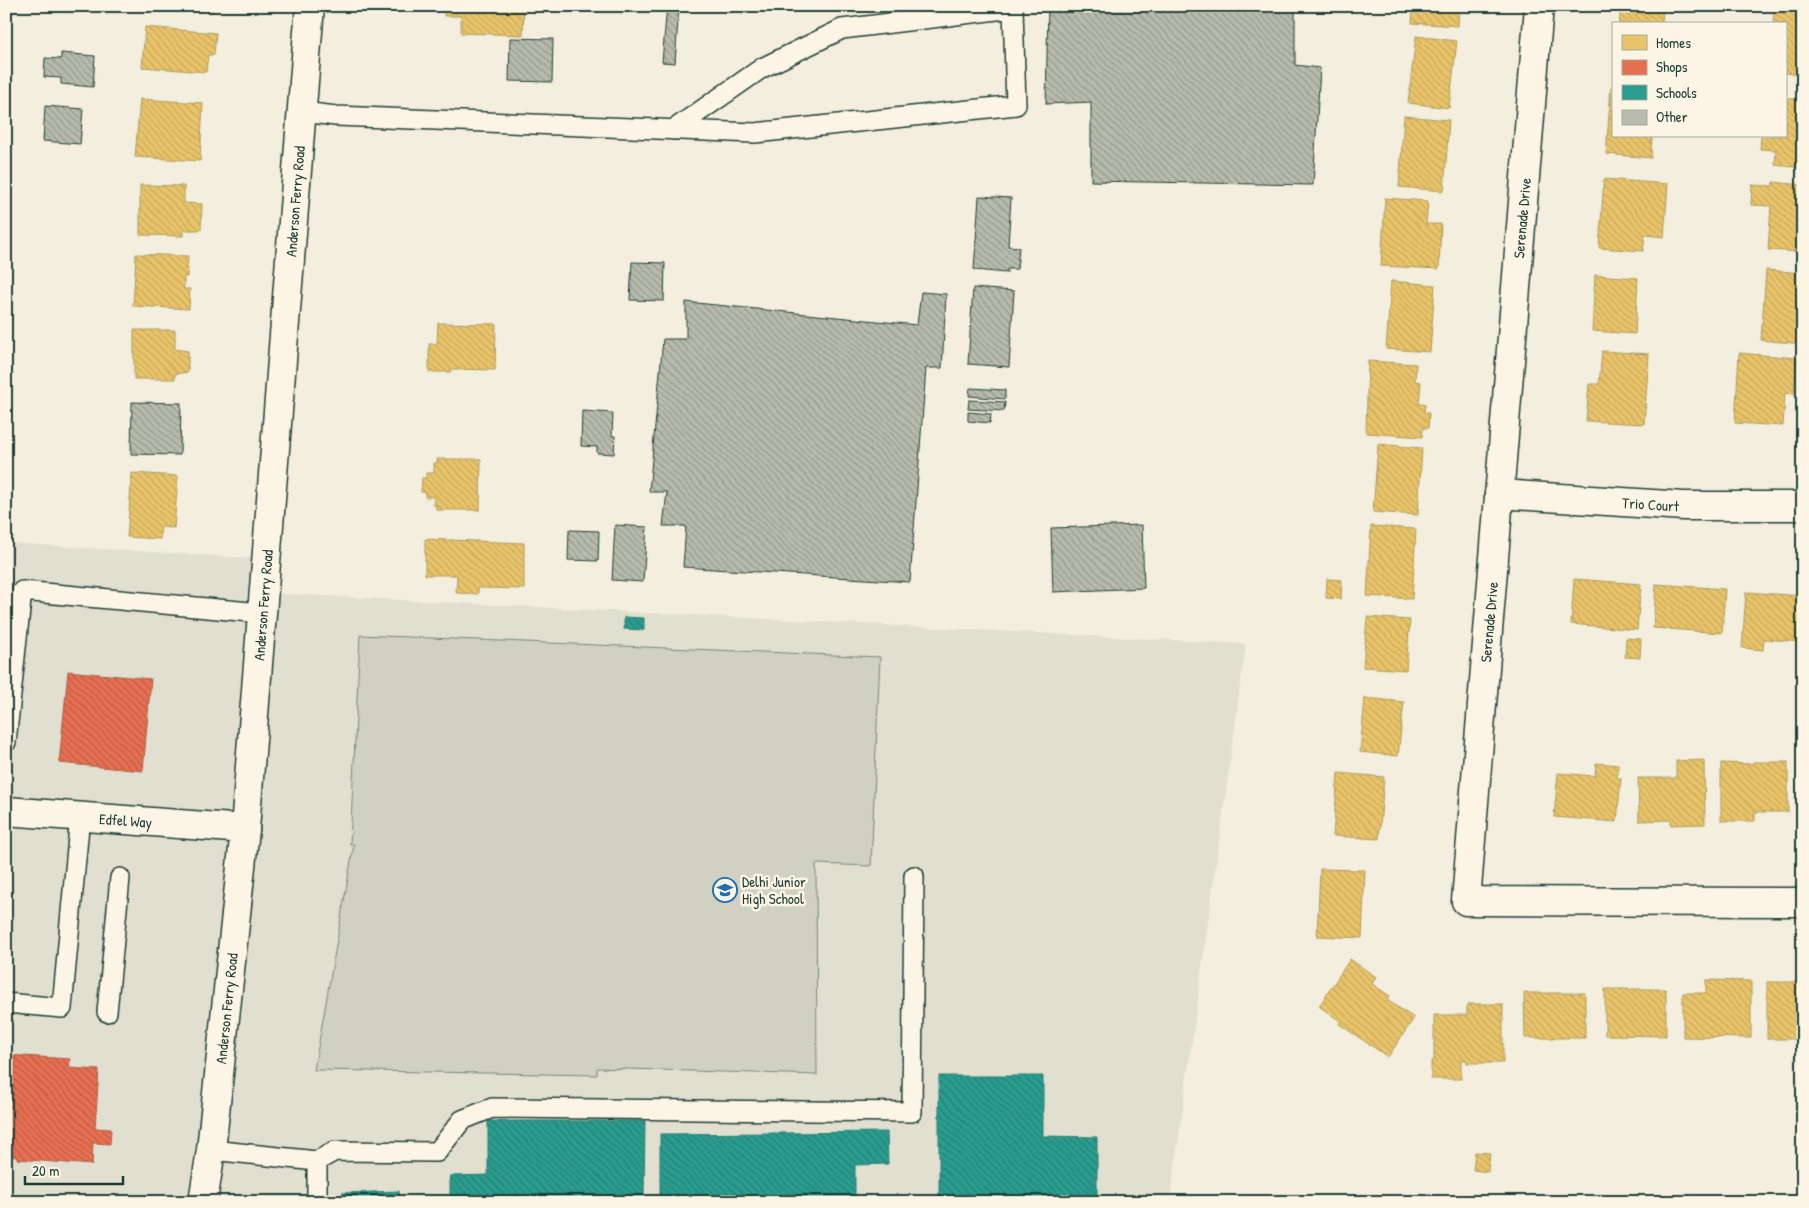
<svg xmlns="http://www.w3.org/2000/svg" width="1809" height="1208" viewBox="0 0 1809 1208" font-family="'Patrick Hand',sans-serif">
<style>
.built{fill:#e1dfd0}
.pitch{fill:#d0d1c2;stroke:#78877b}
.homes{fill:url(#homes-back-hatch);stroke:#ac9c5a}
.shops{fill:url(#shops-back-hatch);stroke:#ab6048}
.schools{fill:url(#schools-back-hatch);stroke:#278074}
.building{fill:url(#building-back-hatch);stroke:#1f3d34}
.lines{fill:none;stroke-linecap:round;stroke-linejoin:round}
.service-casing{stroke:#1f3d34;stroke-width:22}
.minor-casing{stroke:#1f3d34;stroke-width:31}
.tertiary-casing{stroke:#1f3d34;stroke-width:31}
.service{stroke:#fcf5e5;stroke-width:19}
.minor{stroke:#fcf5e5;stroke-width:28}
.tertiary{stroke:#fcf5e5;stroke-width:28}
.labels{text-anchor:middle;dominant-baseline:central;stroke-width:5;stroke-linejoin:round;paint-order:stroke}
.street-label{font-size:15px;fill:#1f3d34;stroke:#fcf5e5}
.poi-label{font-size:15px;fill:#1f3d34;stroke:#fcf5e5;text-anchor:start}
</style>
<defs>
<pattern id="homes-back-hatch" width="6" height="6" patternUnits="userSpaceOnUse" patternTransform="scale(1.25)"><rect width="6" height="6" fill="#e9c46a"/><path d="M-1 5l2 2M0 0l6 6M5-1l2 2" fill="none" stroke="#c7a95c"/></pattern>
<pattern id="shops-back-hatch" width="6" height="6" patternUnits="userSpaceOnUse" patternTransform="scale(1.25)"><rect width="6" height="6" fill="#e76f51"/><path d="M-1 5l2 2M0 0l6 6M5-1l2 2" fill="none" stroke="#bb5c44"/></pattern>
<pattern id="schools-back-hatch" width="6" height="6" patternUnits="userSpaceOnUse" patternTransform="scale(1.25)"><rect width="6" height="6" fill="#2a9d8f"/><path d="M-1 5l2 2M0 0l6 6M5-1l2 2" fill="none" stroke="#238176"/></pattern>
<pattern id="building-back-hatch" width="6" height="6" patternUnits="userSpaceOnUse" patternTransform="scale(1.25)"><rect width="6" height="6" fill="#b8bcae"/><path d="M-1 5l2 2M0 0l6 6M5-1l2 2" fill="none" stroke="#959a8e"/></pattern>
</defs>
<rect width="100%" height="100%" fill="#f3eede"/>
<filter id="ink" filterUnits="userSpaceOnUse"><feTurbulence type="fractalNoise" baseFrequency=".02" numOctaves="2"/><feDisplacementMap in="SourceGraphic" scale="10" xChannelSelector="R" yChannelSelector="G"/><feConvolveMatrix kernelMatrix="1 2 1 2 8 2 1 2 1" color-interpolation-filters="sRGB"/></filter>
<g filter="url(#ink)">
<path class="built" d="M6,543L266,559L264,593L1246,644L1170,1202H6Z"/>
<path class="pitch" d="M360,635L880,657L871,866L816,864L817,1075L597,1068V1075L314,1070L354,844H350Z"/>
<path class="homes" d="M170,6H213V12L170,9Z
M445,6H524L523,35L461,33V16H444Z
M1413,6H1459L1458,26L1412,23Z
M1621,6H1663L1662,24H1619Z
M1774,6L1803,8V75L1785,73V24H1773Z
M145,27L216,33L214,55H208L206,72L142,67Z
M1416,36L1457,41L1449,108L1408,103Z
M1611,87L1613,136H1652L1651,158L1606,154Z
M1785,98L1803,100V168L1775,165L1776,150L1760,149L1761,136H1785Z
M140,99L203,103L200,161L135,157Z
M1404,116L1449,120L1444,191L1399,187Z
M1604,179L1668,184L1664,237L1645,235L1643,251L1599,248Z
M1773,182L1803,185V252L1768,250L1771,206L1751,205L1752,185L1773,186Z
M140,185L184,186V203L202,204L201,230H183V236L140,235Z
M1385,198L1428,201L1426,224H1441L1439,269L1381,266Z
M136,254L188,256L187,277L184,276V289H190L189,309L133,306Z
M1766,270L1803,273V344L1761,340Z
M1595,275L1638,278L1635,334L1592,331Z
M1391,281L1435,285L1430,352L1386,349Z
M438,323L496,324L495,370L451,369V372H429V344H437Z
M134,330H175V349L188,351V372L175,374V379H134Z
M1602,351L1649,354L1644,424L1586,421L1589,384H1599Z
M1739,353L1797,358L1794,394L1785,393L1783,426L1735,423Z
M1368,361L1416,364L1415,381L1421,382L1419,404H1425L1424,413H1429L1428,428H1423L1422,437L1366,433Z
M1378,444L1422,448L1418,515L1373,512Z
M437,459H481L480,510H436V505H433L434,497H425V492H421L422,478H426V473H434V463H437Z
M132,473L178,476L174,528L161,527L160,539L127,537Z
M1371,526L1416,529L1412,599L1367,596Z
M425,539L524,543V589L478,588V594L456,593L457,575H425Z
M1327,579L1342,580L1341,599L1326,598Z
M1574,579L1641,584L1637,630L1571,624Z
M1656,584L1725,589L1722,633L1653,628Z
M1746,592L1803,596V642L1764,639L1763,650L1742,648Z
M1367,617L1410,620L1406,670L1363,667Z
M1626,638L1641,639L1640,658L1625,657Z
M1365,698L1404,702L1398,756L1360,752Z
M1704,760L1705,824L1671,825V820L1639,821L1638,778H1676V761Z
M1753,762H1788V812H1755V821H1721V763L1753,764Z
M1596,763L1618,765L1617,778H1621L1617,822L1554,817L1558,773L1595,776Z
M1338,773L1384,777L1379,839L1333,836Z
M1320,869L1365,870L1362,938L1317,936Z
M1350,959L1376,977L1372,984L1390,996L1387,1000L1414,1018L1388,1057L1339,1024L1340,1021L1319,1006Z
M1706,980L1751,981V1038L1683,1037V993H1706Z
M1767,982H1799V996H1803V1041H1797V1039H1767Z
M1605,989H1666V1036L1605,1035Z
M1524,993H1585V1038H1525Z
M1467,1004H1503V1063H1467V1060H1461V1079H1431V1061H1434V1015H1467Z
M1475,1152L1490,1153L1488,1172L1473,1170Z"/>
<path class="shops" d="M68,671L151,679L143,771L59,763Z
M8,1055L70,1059L69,1068L99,1070L95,1128L111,1129L110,1144L93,1143L92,1165L17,1159V1157L6,1156Z"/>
<path class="schools" d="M624,617L644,618V630L624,629Z
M939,1076H1043V1136L1097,1137V1202H939Z
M488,1121H645L644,1202H450V1176L488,1175Z
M887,1132L888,1164L855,1165V1202H660V1134Z
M399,1191L400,1202H341L342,1193Z"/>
<path class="building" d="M667,6H679L675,63L662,62Z
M1048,6H1295V65L1320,68L1313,185L1091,181V102L1046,104Z
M510,38L553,39L552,82L509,81Z
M61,53L95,56L93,87L61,84V78L44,77L45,58L61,59Z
M45,106L83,109L80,144L43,141Z
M979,196L1011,198L1008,246L1019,247L1017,269H1007V273L974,270Z
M632,262L665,263L664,301L630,300Z
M973,288L1014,291L1009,367L968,364Z
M921,292L946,294L942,368H926L910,582L683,567L686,526H663L667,492H649L663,339H686V302L917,325Z
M970,388L1005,390V399L969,396Z
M969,400L1005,402L1004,411L968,409Z
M132,402L181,403L180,455L131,454Z
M582,411L613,413L612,436H615L614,454L597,453V447L581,446Z
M968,412L991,414L990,423L968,421Z
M615,525L647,527L643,582L612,580Z
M1142,525L1144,588L1053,592L1051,528Z
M569,530L599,531L598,561L568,560Z"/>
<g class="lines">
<defs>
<path id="service" d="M302,112L336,116L755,133L1016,105L1013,8L842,29L762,68L673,130
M6,742L22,591L262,613
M6,1003L62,1008L80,816
M107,1012L120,878
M211,1150L317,1161L335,1151L437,1152L462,1120L492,1108L912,1112L914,876
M317,1202V1161"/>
<g id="minor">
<path d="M1539,6L1466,901L1803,902"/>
<path id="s1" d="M1499,494L1684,506H1803"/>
<path id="s2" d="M6,811L245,829"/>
</g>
<g id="tertiary">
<path id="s3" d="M203,1202L211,1150L245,829L310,6"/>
</g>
</defs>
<use href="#service" class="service-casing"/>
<use href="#minor" class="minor-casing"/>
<use href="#tertiary" class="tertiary-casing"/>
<use href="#service" class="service"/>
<use href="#minor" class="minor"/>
<use href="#tertiary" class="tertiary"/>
</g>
</g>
<defs>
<symbol id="school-ring" viewBox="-11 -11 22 22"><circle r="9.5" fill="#fcf5e5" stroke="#1f6fb2" stroke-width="1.5"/><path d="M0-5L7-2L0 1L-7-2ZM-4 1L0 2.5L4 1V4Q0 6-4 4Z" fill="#1f6fb2"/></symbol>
</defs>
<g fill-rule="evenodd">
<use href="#school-ring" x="711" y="876" width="28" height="28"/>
</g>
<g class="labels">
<g class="street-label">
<text stroke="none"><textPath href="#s3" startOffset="1005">Anderson Ferry Road</textPath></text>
<text transform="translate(1522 218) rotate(-85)">Serenade Drive</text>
<text stroke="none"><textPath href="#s1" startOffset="152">Trio Court</textPath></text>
<text stroke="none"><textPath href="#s3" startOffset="600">Anderson Ferry Road</textPath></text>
<text transform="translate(1489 622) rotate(-85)">Serenade Drive</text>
<text stroke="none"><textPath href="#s2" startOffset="120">Edfel Way</textPath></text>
<text stroke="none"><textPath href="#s3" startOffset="195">Anderson Ferry Road</textPath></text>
</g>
<g class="poi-label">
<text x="742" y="881">Delhi Junior<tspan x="742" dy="17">High School</tspan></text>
</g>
</g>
<rect width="1809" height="1208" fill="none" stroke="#fcf5e5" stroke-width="25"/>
<rect x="12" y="12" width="1784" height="1183" fill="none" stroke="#1f3d34" stroke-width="2" filter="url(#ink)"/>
<rect x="1612" y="22" width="175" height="115" fill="#fcf5e5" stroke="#a4ab9e"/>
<rect x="1622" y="35" width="25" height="15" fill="#e9c46a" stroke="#a4ab9e"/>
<text x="1656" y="48" font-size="15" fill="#1f3d34">Homes</text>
<rect x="1622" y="60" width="25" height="15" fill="#e76f51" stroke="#a4ab9e"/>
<text x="1656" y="72" font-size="15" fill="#1f3d34">Shops</text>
<rect x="1622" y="85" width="25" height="15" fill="#2a9d8f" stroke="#a4ab9e"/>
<text x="1656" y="98" font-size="15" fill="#1f3d34">Schools</text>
<rect x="1622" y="110" width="25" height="15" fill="#b8bcae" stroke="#a4ab9e"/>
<text x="1656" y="122" font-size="15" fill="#1f3d34">Other</text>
<path d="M25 1176v8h98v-8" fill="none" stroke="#1f3d34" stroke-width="2.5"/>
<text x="32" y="1176" font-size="15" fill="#1f3d34" stroke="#fcf5e5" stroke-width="4" paint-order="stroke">20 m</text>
</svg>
